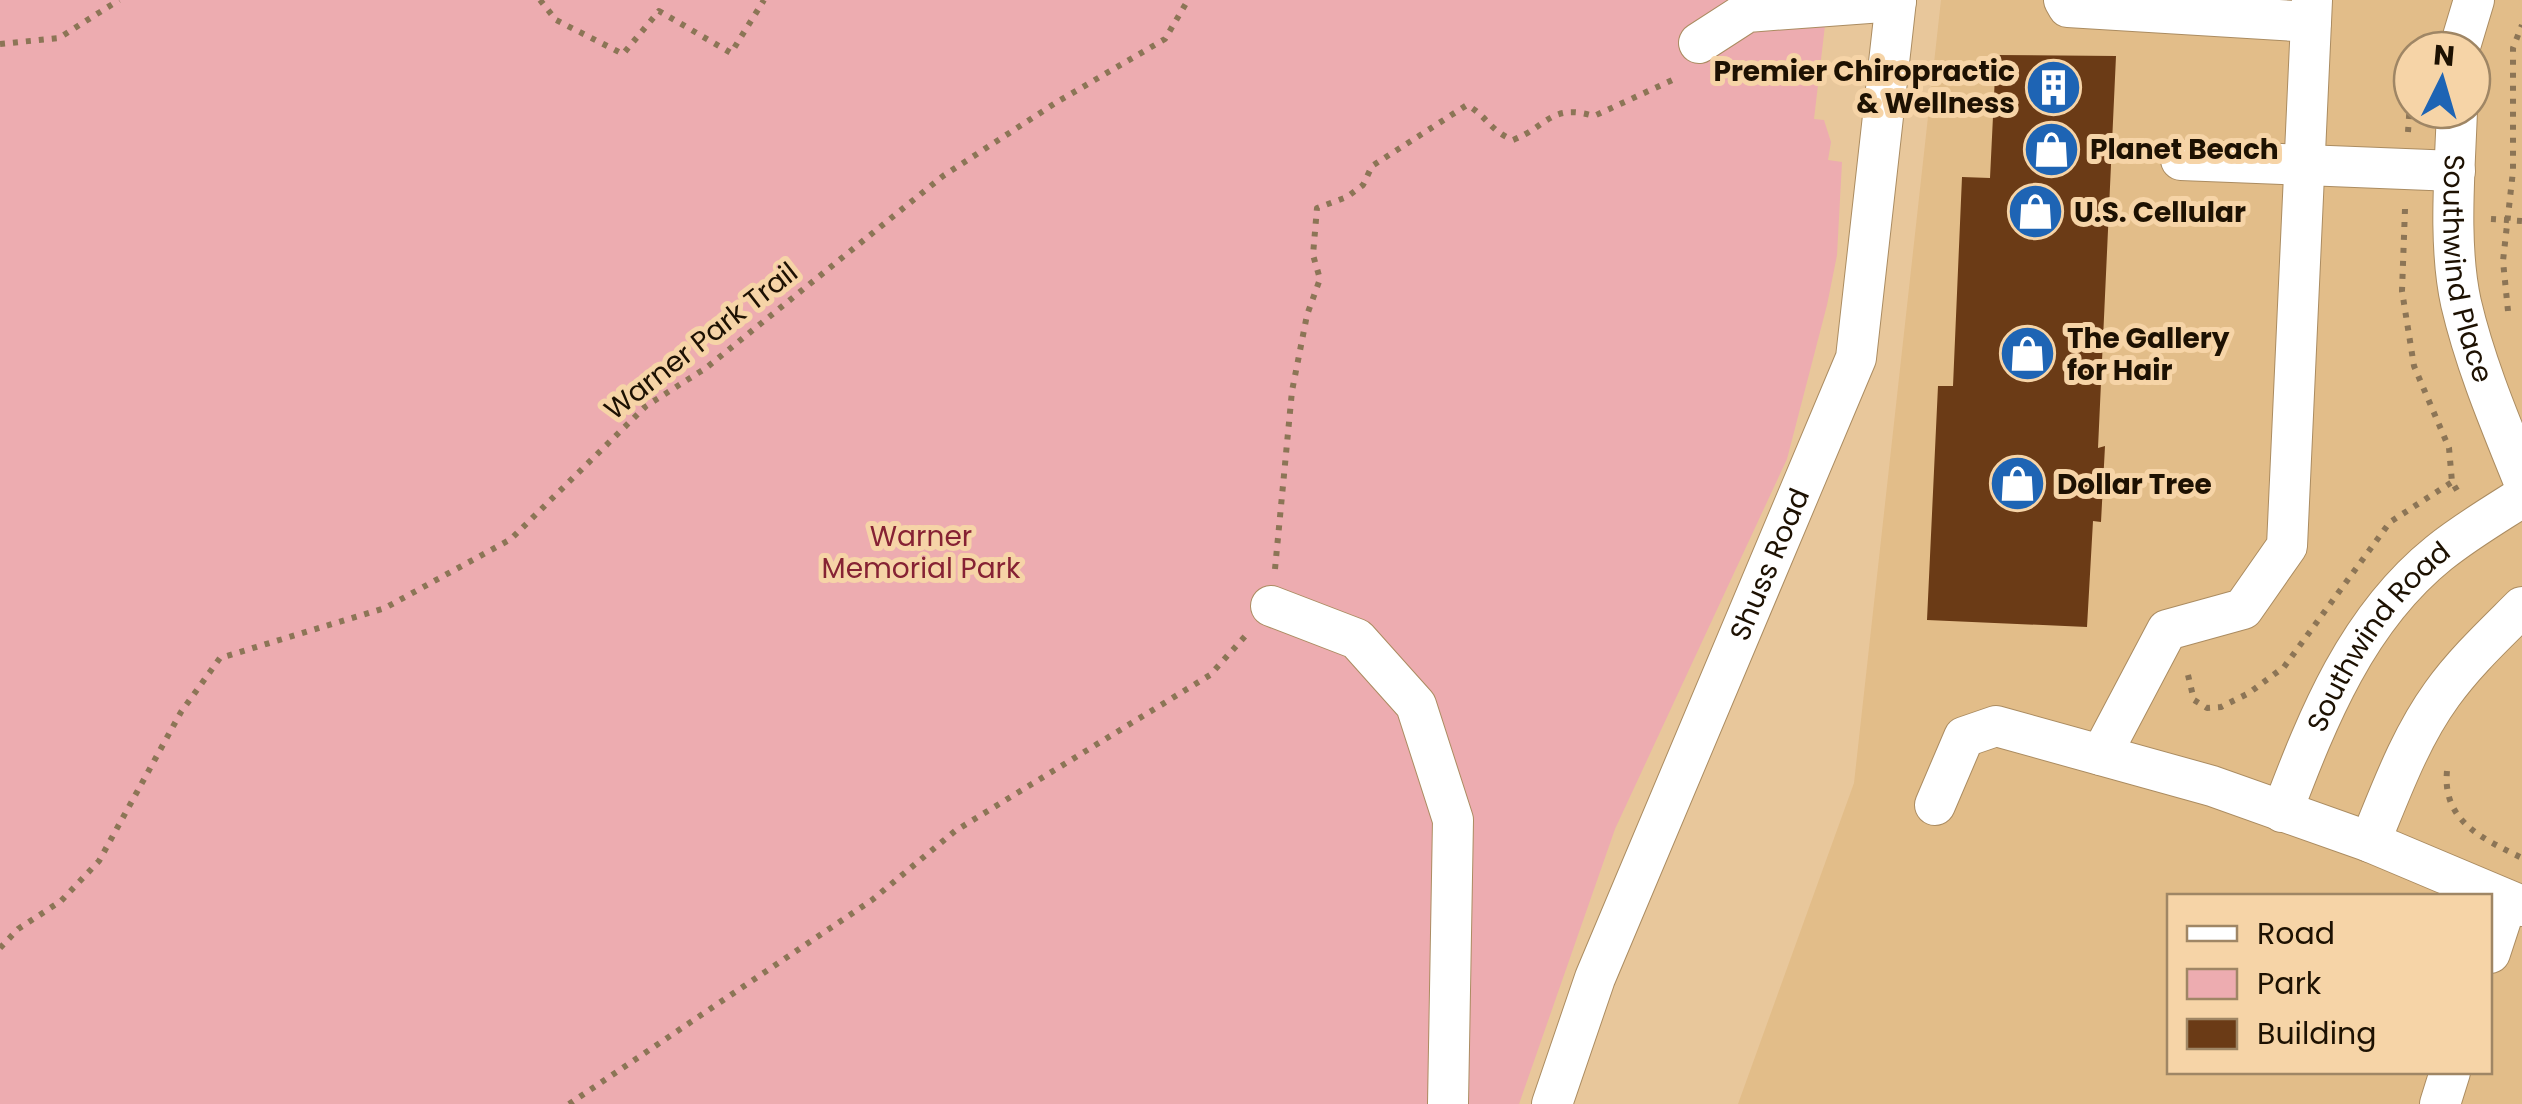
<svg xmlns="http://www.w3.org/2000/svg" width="2522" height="1104" viewBox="0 0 2522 1104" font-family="Poppins,sans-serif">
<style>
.built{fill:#e2bd89;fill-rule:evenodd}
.green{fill:#edacb0}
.building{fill:#6b3b16}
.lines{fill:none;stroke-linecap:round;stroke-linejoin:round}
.minor-casing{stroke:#ab8c61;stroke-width:42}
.path{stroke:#8c7556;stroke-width:6;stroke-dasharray:5 8;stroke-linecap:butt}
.minor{stroke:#fff;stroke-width:40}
.labels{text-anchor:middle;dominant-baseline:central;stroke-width:10;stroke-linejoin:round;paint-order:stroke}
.poi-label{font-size:28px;font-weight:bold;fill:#1d1102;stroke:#f6d4a7;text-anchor:start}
.street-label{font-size:28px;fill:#1d1102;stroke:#f6d4a7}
.park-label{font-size:28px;fill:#862234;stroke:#f6d4a7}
</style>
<rect width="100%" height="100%" fill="#e8c79b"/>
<path class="built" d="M1941,0H2522V1104H1738L1854,783ZM2412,50H2472V110H2412ZM2170,896H2490V1072H2170Z"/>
<path class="green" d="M0,0H1828L1814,119L1824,120L1831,142L1828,160L1842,162L1837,255L1827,305L1787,459L1615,829L1519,1104H0Z"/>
<path class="building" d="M1996,55L2116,56L2098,448L2105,446L2101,522L2093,521L2087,627L1927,620L1938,386H1953L1962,177L1990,178Z"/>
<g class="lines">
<defs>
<g id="minor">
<path d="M2064,0L2068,7L2311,22"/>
<path d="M1699,43L1747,12L1896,1"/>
<path d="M2459,50L2474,0"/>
<path id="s1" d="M2457,110C2455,170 2448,244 2461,303C2475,363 2499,420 2522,477"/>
<path d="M2181,160L2455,171"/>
<path d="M1271,606L1357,639L1416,705L1453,820L1448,1104"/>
<path d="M2101,755L2167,630L2243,609L2287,546L2312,0"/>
<path d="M1935,805L1964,737L1996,726L2212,786L2370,842L2522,906"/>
<path id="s2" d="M2282,812C2318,717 2357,619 2439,553C2465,532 2494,515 2522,497"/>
<path d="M2370,842C2391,791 2410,738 2442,694C2465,662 2494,635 2522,607"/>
<path d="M2490,953L2507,901"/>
<path id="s3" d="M1552,1104L1595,978L1856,358L1896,0"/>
<path d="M2440,1104L2450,1072"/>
</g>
</defs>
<use href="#minor" class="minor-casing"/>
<path class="path" d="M540,0L556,20L623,54L659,11L731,53L764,0
M0,44L59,38L119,0
M2408,132L2412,73
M2405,209L2402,291L2414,366L2449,448L2452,482L2458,492
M2491,219L2522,221
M2508,311L2503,261L2513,171V48L2522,25
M1275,569L1292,391L1307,315L1320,279L1313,255L1317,208L1347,197L1363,185L1372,166L1467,105C1487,116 1490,131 1513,140C1548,126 1551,103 1594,116L1679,77
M2188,675L2194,700L2207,708L2221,707L2249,693L2284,667L2390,522L2452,482
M2447,771C2442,822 2484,839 2522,858
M0,948L18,929L61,901L99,861L181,712L220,658L385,608L511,539L646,406L706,368L943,176L1057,102L1165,39L1188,0
M569,1104L872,900L955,831L1210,675L1248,633"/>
<use href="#minor" class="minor"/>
</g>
<defs>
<symbol id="building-disc" viewBox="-11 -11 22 22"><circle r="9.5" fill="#1e64b4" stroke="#f6d4a7"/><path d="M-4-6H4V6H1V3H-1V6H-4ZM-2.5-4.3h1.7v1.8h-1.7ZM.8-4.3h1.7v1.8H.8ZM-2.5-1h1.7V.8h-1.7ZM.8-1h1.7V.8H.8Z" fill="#fff"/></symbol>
<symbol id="shop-disc" viewBox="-11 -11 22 22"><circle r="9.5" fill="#1e64b4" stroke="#f6d4a7"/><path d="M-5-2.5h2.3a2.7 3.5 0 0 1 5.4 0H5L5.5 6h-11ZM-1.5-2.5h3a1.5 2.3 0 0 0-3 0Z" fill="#fff"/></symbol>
</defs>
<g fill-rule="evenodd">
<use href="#building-disc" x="2022" y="56" width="63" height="63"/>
<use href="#shop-disc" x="2020" y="118" width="63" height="63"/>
<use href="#shop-disc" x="2004" y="180" width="63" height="63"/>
<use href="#shop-disc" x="1996" y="322" width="63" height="63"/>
<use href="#shop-disc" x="1986" y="452" width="63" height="63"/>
</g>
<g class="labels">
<g class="poi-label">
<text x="2015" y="71" text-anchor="end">Premier Chiropractic<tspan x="2015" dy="32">&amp; Wellness</tspan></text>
<text x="2090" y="149">Planet Beach</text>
<text x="2074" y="212">U.S. Cellular</text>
<text x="2067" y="338">The Gallery<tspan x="2067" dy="32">for Hair</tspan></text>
<text x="2057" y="484">Dollar Tree</text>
</g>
<g class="street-label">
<text stroke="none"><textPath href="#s1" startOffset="160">Southwind Place</textPath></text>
<text transform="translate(701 341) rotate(-38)">Warner Park Trail</text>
<text stroke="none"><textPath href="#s3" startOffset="582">Shuss Road</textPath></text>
<text stroke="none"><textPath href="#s2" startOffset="202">Southwind Road</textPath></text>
</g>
<g class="park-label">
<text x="921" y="536">Warner<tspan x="921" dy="32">Memorial Park</tspan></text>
</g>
</g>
<rect x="2167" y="894" width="325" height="180" fill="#f6d4a7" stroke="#9f8665" stroke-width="2.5"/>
<rect x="2187" y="926" width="50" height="15" fill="#ffffff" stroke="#9f8665" stroke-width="2.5"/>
<text x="2257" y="944" font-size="30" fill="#1d1102">Road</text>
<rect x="2187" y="969" width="50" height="30" fill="#edacb0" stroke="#9f8665" stroke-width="2.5"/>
<text x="2257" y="994" font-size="30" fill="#1d1102">Park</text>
<rect x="2187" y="1019" width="50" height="30" fill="#6b3b16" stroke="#9f8665" stroke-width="2.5"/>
<text x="2257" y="1044" font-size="30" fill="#1d1102">Building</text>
<g transform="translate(2442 80) rotate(5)"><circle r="48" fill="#f6d4a7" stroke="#9f8665" stroke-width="2.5"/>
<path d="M0-8L18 38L0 25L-18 38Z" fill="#1e64b4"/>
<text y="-15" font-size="28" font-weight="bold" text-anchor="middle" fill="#1d1102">N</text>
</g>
</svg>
